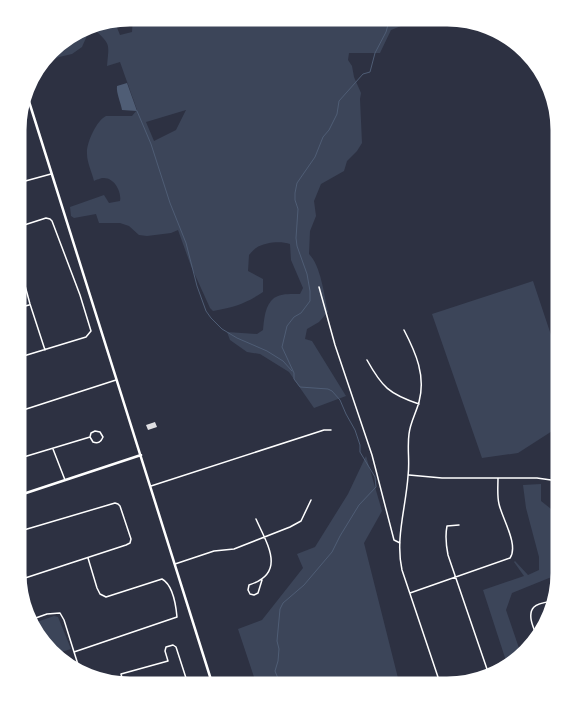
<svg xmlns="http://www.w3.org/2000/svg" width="577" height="703" viewBox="0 0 577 703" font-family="'IBM Plex Serif',serif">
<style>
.green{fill:#3c4559;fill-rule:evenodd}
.water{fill:#4f5d75}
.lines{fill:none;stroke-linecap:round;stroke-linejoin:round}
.stream{stroke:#4f5d75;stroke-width:1}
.building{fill:#e0e0e3}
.minor{stroke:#fff;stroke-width:1.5}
.secondary{stroke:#fff;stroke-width:2.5}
.rim{fill:none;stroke:#fff;stroke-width:5}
</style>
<rect width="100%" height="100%" fill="#2d3142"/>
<path class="green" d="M133,17L404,18L401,26L391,30L380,53H349L348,60L352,66L354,77L361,93L360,99L362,143L357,151L347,161L344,171L321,184L314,201L316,216L310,231L309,254C321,266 324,295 328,312L319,322L307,329L305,339L312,341L346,396L314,408L289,372L260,354L247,352L230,340L227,332L257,334L263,330C264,319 265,305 274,298C281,293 292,294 300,294L303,288L291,260L290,244C281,241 265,242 256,248C253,250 251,253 249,255L248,271L263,279V292C245,304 234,307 213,311L210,308L191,266L178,230L171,233L147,236L139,235L129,226L120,223H99L96,214L74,218L71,216L70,207L104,195L109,203L120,201C122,192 114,177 103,178C101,178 96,180 94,181C92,173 87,162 87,154C86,143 97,120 106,116H132L137,110L120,62L107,66C109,43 111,45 94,29L89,31L82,47L72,54L59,57L37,67L56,45L93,23L114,20L120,35L132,32ZM186,110L176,130L154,141L146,122Z
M533,281L560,362V426L518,453L482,458L432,314Z
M366,456L382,511L364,543L400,686H257L238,629L262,620L303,568L297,554L315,547L348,494Z
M541,484V501L560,516V575L549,578L512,593L506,610L521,654L508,667L483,590L524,576L514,562L515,561L528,575L539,570V557L526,508L523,485Z
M54,616L58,617L71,649L55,654L32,629L31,624Z"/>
<path class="water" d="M127,83L137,111L122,110C121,103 116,93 117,86Z"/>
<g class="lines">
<path class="stream" d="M137,111L151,144L170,203L186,243L197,286L206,311L211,318L222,329L237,338L267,351L283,361L292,371
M281,686L275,671L278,661L279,649L277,641L280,609L283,603L304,585L332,552L340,536L359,505L376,487L375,477L360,452V445L355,430L346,414L340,400L332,391L328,389L300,387L294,379V373L282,347L287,326L294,317L301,313L310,301V291L307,274L297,246L296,238L298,209L295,200V193L297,183L315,157L323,137L329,130L337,114L339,101L363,74L370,72L375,53L386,32L390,18"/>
</g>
<path class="building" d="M155,422L157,427L148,430L146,425Z"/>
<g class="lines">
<path class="minor" d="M18,135L21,134L24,130L20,110
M18,183L51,174
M18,260L30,304L45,350
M319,287L335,345L372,455L394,540L400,543
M18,308L29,305
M404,330C416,353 426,376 419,402C416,413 410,423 409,434C407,448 410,462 408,476C406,507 395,539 402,570L441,686
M17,358L86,337L91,331L80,295L52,221L50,219L46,218L18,227
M367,360C382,387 389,394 419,404
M17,412L116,380
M53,449L65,480
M17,459L90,437L91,433L95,431L100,432L103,437C101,442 98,444 93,442L90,437
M409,475L442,478H537L551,480L560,484
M556,482L560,472
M151,486L324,430H331
M256,519C267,544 287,573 249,585L248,590L250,594L254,595L258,593L262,580
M459,525L447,526C445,536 446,545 448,555L489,675
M17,532L115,503L118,504L120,506L131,539L130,543L126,545L19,580
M175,564L214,551L234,549L290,527L301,521L311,500
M410,593L510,558C519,545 502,518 499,504C497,496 498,487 498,478
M30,620L47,614L60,613L64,620L80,671
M538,639C535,631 526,615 534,607C538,603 548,602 553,601
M74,652L177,617C176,606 173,585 162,579L106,597L100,594L97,588L88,558
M124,686L121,674L168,661L165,651L166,647L173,645L176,647L186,678L161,686"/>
<path class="secondary" d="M26,92L213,686
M17,496L141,455"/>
</g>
<path d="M0 0H577V703H0ZM130 24H447A106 106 0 0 1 553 130V573A106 106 0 0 1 447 679H130A106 106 0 0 1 24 573V130A106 106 0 0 1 130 24Z" fill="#fff" fill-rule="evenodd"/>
<path class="rim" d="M130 24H447A106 106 0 0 1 553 130V573A106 106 0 0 1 447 679H130A106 106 0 0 1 24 573V130A106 106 0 0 1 130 24Z"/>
</svg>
